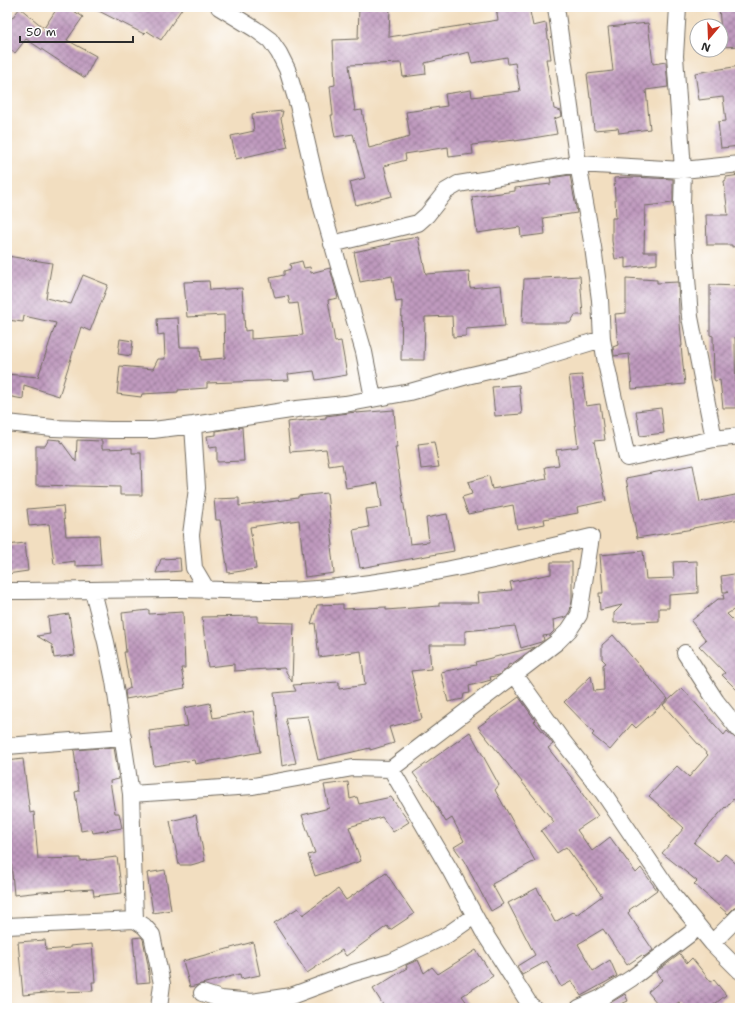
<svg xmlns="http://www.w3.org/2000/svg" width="747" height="1015" viewBox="0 0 747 1015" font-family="'Shantell Sans',sans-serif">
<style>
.building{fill:url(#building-cross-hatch);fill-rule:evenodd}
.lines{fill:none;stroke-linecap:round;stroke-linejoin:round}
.minor-casing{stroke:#716a5f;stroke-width:18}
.minor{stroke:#fff;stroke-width:16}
</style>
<defs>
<pattern id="building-cross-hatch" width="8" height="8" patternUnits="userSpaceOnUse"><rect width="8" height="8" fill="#bf9abe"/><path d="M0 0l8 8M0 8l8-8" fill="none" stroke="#9b7e9b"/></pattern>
</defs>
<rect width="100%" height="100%" fill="#fff"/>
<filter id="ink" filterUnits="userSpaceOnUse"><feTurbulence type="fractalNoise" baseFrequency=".025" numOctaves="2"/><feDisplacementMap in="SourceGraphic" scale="8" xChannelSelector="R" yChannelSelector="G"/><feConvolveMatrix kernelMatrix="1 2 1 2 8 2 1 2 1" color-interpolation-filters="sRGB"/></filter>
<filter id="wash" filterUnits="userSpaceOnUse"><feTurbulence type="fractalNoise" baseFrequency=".012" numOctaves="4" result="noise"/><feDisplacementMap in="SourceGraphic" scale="16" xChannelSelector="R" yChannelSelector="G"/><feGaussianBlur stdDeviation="0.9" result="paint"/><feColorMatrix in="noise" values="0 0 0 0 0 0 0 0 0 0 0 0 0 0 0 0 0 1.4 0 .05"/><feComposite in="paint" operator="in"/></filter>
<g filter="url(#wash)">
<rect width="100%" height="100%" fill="#f2dec0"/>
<g id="blocks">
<path class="building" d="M58,7H68L83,17L67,40L96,56L85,78L26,39L15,53L7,47V24L20,8L44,28Z
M91,7H183L161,40L147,31L144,34Z
M359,7H390L389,37L498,20L496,7H529L533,26L546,23L551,59H546L554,109L561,111L562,116L554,119L557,134L515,141V140L472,145L473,154L449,157L448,147L405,154L406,160L384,166L392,196L356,205L350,182L365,178L353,134L335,137L331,115H333L330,86L335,85L333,40L358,39ZM469,52L472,63L507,57L508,64L515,63L520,91L472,97L471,90L445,94L447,106L406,112L410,137L369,148L362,110L355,111L349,65L401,63L403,77L426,74L425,63Z
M719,7H740V46L722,47Z
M648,23L653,64L666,62L668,87L646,90L650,129L619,133L618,128L594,130L591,98H590L587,74L613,71L608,27Z
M740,66V146L721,148L718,122L726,121L723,97L699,100L695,73Z
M283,111L281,119L288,147L236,159L231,136L254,131L252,114Z
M570,175L577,213L543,218L545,234L521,237L520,227L477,233L472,197L515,191V188L551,184L550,178Z
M740,175V246L732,247V245H707L706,215H728L724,181L726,180V177Z
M632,177L673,179V203L645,206L644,252H657V264L625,268V258L615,259L612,241V218H616L614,178Z
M418,237L426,274L469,271L470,288L501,285L505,326L466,329V336L453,337L452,316L425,317L424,360H401L402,301L396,302L392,276L360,282L354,252L391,244L390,242Z
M7,256L52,263L46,298L71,304L83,275L108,285L90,331L81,327L59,396L24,385L23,399L7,396V374L38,377L56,323L24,316L23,322L7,320Z
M302,261L304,268L310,267L311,273L330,268L338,298L328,300L335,342L341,341L347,375L316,380L314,371L288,374L289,380L207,383V388L178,390V392L142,394L141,397L117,394L120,366L153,369L158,359H165L164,334L158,335L157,319L178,318L180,347H200L201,360L225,358L224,315L187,317L184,282L209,281L210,290L242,288L245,331L251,330V339L303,335L298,303L290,304L288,296L275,298L270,278L284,275V271L291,269L290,264Z
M580,276L583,315H575L570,323H522L524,279Z
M626,278L657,280V283L678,282L679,312L682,346H681L685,384L632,389L629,354L614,356L613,347L618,345L615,314L626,313Z
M710,285L740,286V338L735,337L736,408H723L720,380L715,381L714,379L713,336L710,335Z
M120,339L133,341L131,356L118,354Z
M582,375L586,406L600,404L605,440L594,441L606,501L577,507L578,513L544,519L545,524L517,529L513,505L468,514L462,497L472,494L468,482L489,476L492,489L547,479L545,467L559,465L556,450L578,447L569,376Z
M519,385L522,414L495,416L492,387Z
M661,408L664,433L640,436L636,411Z
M394,410L397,447H395L410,544L429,542L426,518L447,514L454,551L360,568L353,530L369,527L366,509L382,507L378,483L346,488L342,464L329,466L326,449L290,452L287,422L326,418V416L356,412V413Z
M242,427L244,461L217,462V447L209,448L207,436L216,435V431Z
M49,439L60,440L76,462L77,440L102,441V449L132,448V453H141L142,495H120V487L36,485V446H45Z
M434,442L439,467L421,469L418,444Z
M693,465L700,502L740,494V519L693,528V529L637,538L626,478Z
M327,493L333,546H331L334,573L305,577L299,520L250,527L256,569L228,573L220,520H216L214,499L239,498V506L298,498V496Z
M63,506L66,536L99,535L101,565L75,566V561L54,564L49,524L29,526L27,509Z
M25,543L28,571L7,574V545Z
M643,551L646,579L674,578L673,562L697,561L698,593L669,595V608H659V621L614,623V613L622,605L600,610L599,593H603L600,555Z
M180,558L181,571L156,573L161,559Z
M551,562H572V601L570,611L566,617L553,620L554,631L550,635L543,636L544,640L541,642L521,648L515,626L465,631V645H429L431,669L411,671L422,719L389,727L394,743L370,750V748L318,760L308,716L285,718L296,763L282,766L274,693L296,691L293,685L339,682V689L365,685L361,651L319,657L315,623L311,624L317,605L343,604V609L386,607V610L439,606V603H479L478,593L512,590L510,582L551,574Z
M734,574L737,597L740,596V606L727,614L740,627V693L722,675L725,673L699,646L706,640L691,621L718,599H724L723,595L728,592H723L721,576Z
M149,610V614L183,612L185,668H181L185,688L126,699L125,691L130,688L124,652H126L122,613Z
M69,614L75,655L54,658L52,645L37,636L50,634L48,617Z
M258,616V622L294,623L292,682L284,668L234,671V664L208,667L202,617Z
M613,635L668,699L636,728L632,724L610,750L592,735L594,733L564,702L591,676L594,691L604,690L603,665L606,663L602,659V645Z
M535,647L512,664L508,665V667L499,675L490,677L491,680L469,686L470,693L464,694L463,699L448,702L441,672L476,665L475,662Z
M682,688L724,735L727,731L740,742V804L733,799L726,808L725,807L694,843L718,862L725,854L740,867V906L734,908L728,914L694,884L697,881L662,853L684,828L649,796L677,766L689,777L708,755L663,705Z
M519,697L535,720L534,721L553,744L548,748L582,791L581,792L598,816L577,830L592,851L610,837L636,873L641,868L657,890L629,910L630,911L628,913L653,950L644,957L642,955L627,965L603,929L578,944L593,971L610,960L617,976L581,996L572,981L561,987L547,961L522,975L517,966L535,955L508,903L537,888L555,922L574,911L576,915L602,896L566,847L557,853L541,831L554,822L478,727Z
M210,703L213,718L253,711L260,752L195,764L194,760L154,766L149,731L188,726L184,708Z
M470,732L499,785L495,790L535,861L492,884L503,904L491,911L464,861L454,847L464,841L452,818L446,822L430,796L413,773Z
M114,747L119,779L110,781L115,813H119L122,828L93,833L92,829L81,831L75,792L79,791L74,750Z
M23,759L30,813L34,812L38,859L80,858V861L117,857L122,893L94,896L93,889L41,892L14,895L10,849H7V761Z
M348,782L350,799L357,797L359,804L391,797L409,822L393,832L382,817L349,827L361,861L315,876L308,855L315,853L302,815L329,808L324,785Z
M196,815L205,861L191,865H179L170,821Z
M165,870L171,910L153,913L147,873Z
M386,873L414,914L390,930L387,926L346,956L342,950L307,973L274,923L298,908L303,915L338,889L346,900Z
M141,937L143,939L148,965L150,982L137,983L133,938Z
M45,940L46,950L70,948V946L92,944L95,982H92L93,991L55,992L23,995L18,942Z
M253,942L260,975L241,979L240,974L190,987L183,961Z
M476,950L493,976L462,996L471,1008H385L373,989L407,968L406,965L418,960L424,973L432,967L438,974Z
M680,954L687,963L692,958L711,982L714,980L726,995L710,1008H685L679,1002L671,1008H661L648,992L662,980L656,972Z
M625,994L628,1001L612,1008L610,1003Z"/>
</g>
</g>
<g filter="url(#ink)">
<use href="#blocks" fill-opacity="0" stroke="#716a5f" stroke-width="1"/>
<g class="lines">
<defs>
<path id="minor" d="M219,7L255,29L270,40L279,53L287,69L298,105L322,208L364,352L373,398
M556,7L578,164L593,247L600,300L602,339L606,363L627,458L714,439L740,436
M678,7L675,56L683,170L682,204L685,252L690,317L714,439
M332,244L418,223L427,215L446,191L458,184L578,164L683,170L740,164
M7,423L53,428L110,430H153L193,425L297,409L345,404L410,392L467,376L523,363L602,339
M193,425L197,488L191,535L194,568L207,590
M7,591C63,591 120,589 176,589C218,589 261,593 303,590C401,583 496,560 591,537L579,615L569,630L557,642L391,769L353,768L253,786L131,794
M93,591L106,642L114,681L131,794L135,920
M685,653L716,701L740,731
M515,675L561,739L602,791L672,894L712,943L740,971
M7,746L123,737
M391,769L450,870L483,931L530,1005L534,1008
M7,926L135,920L144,926L152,935L162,984L159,1008
M712,943L740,915
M202,993L221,999L252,1002L291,996L353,973L391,962L447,935L474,916
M579,1008L601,998L632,978L699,927"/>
</defs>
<use href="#minor" class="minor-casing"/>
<use href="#minor" class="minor"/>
</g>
</g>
<rect width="747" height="1015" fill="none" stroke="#fff" stroke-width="24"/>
<g transform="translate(709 38) rotate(199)"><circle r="19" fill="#ffffff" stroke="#aaaaaa"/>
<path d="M0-3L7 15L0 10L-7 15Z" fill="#c8321e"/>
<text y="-6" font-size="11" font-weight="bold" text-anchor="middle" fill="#2b2b2b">N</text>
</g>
<path d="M20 36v6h113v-6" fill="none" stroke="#2b2b2b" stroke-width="2"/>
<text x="26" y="36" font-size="12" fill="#2b2b2b" stroke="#ffffff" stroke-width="3" paint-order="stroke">50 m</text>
</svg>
